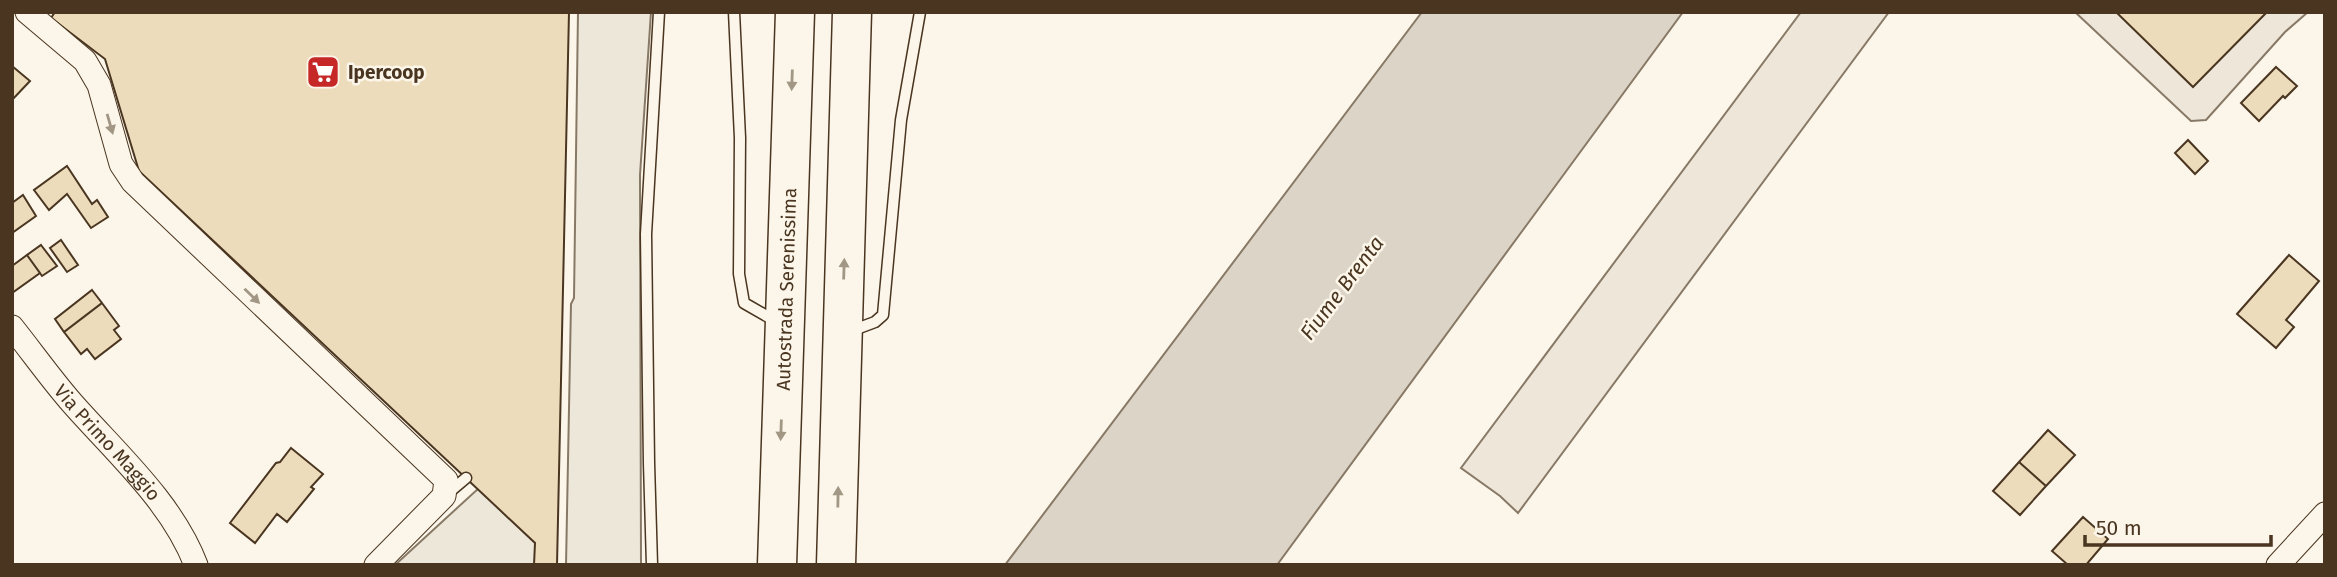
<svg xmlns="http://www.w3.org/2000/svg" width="2337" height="577" viewBox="0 0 2337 577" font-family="'Fira Sans',sans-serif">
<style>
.green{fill:#ede6d9;stroke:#887966;stroke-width:2}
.parking{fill:#ede7d9;stroke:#887966;stroke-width:2}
.water{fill:#dcd4c6;stroke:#887966;stroke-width:2}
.building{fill:#ecdcbc;stroke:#4a3520;stroke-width:2}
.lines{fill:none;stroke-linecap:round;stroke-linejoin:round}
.service-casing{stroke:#4a3520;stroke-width:13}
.minor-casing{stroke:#4a3520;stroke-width:25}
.motorway-casing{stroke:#4a3520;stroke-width:41}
.service{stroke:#fbf6e9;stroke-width:10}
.minor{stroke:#fbf6e9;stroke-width:23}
.motorway{stroke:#fbf6e9;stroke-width:38}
.oneway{fill:#a29684}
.labels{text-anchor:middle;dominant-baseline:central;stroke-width:5;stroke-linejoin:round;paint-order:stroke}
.poi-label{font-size:19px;font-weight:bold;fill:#4a3520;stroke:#fbf6e9;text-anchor:start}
.street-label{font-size:19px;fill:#4a3520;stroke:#fbf6e9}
.water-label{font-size:21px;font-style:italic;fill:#4a3520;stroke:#fbf6e9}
</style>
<rect width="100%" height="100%" fill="#fbf6e9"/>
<path class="green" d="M1801,12H1889L1518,513L1500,496L1461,468Z
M2075,12H2308L2285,32L2206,120L2191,121Z"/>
<path class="parking" d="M578,12H651L640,175L641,565H566L571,304L574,298Z
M480,487L540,544V565H395Z"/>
<path class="water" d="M1422,12H1683L1277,565H1005Z"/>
<path class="building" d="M55,12H569L557,565H534L535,543L139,171L105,59L51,18Z
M2116,12H2266V13L2193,87Z
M12,66L30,81L12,100Z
M2276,67L2297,86L2285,98L2283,96L2259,121L2241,103Z
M2188,140L2208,161L2195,174L2175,153Z
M67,166L92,204L97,200L108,217L91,228L67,194L49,210L34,190Z
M23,195L36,216L12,233V203Z
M61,240L78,265L67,272L50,248Z
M41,245L57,266L42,276L27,255Z
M27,255L40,273L12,293V266Z
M2289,255L2319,281L2286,320L2294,327L2276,348L2237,314Z
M92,290L102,303L64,332L55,319Z
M102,303L119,326L114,330L121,339L95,359L87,349L81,354L64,332Z
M2048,430L2075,455L2046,486L2019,462Z
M291,448L323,474L311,487L314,489L287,522L277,514L255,543L230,523L276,463L280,462Z
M2019,462L2046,486L2020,515L1993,491Z
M2083,517L2108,539L2086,565H2068L2052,551Z"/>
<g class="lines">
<defs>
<path id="service" d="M734,12L740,138L739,274L744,303L777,322
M851,331L875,322L883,315L901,120L920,12
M447,494L466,478
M652,565L649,463L646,234L659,12"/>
<g id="minor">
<path d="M27,12L85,61L99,85L121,164L133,182L446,480L444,496L376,565"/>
<path id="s1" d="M12,327C32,352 51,379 72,403C116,453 172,502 196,565"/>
<path d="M2278,565L2325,514"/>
</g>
<g id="motorway">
<path id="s2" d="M777,565L795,12"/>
<path d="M836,565L852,12"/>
</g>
</defs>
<use href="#service" class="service-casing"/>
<use href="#minor" class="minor-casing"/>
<use href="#motorway" class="motorway-casing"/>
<use href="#service" class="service"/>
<use href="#minor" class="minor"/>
<use href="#motorway" class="motorway"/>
</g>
<defs><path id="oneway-solid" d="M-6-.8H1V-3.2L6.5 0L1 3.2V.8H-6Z" transform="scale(1.75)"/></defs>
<g class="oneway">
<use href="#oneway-solid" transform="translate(792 80) rotate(92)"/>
<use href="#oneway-solid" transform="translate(110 124) rotate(74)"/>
<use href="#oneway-solid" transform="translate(844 269) rotate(-88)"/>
<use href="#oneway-solid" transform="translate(252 296) rotate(44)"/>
<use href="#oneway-solid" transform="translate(781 430) rotate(92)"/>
<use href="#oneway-solid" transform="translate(838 497) rotate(-89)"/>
</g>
<defs>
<symbol id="supermarket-square" viewBox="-11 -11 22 22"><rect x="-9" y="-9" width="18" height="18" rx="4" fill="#c62828" stroke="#fbf6e9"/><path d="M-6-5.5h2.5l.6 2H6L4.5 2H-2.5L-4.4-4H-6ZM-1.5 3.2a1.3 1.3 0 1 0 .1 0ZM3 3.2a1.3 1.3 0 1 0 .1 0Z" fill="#fff"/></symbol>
</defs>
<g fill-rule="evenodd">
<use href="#supermarket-square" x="304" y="53" width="38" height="38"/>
</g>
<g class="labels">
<g class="poi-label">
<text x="348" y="72">Ipercoop</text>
</g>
<g class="street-label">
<text stroke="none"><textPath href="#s2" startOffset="276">Autostrada Serenissima</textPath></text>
<text stroke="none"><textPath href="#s1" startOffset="150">Via Primo Maggio</textPath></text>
</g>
<g class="water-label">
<text transform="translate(1342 288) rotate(-53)">Fiume Brenta</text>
</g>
</g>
<rect width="2337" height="577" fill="none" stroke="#4a3520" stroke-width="28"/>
<path d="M2085 535v10h186v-10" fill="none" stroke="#4a3520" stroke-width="3.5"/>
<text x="2096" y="535" font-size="21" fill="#4a3520" stroke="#fbf6e9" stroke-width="5" paint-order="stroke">50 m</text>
</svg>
